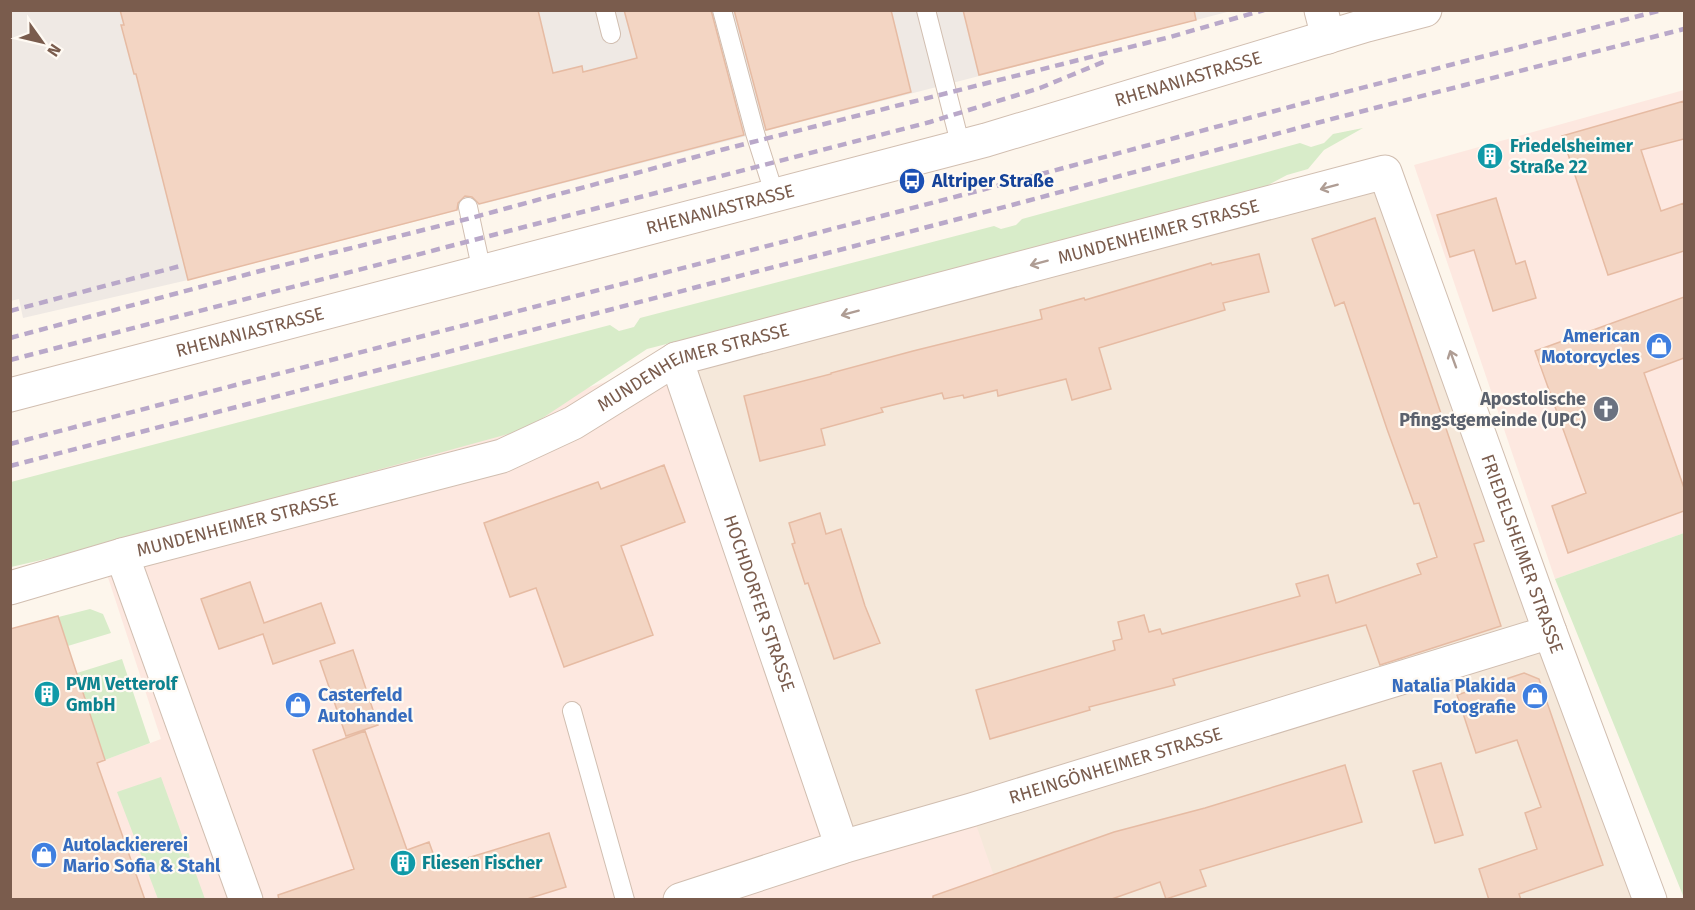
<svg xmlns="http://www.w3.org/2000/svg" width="1695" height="910" viewBox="0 0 1695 910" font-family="'Fira Sans',sans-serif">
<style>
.residential{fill:#f5e8da}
.commercial{fill:#fde8e0}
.industrial{fill:#efe9e4}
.green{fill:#d8ecc9}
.building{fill:#f3d5c3;stroke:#e6bba3;stroke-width:1.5}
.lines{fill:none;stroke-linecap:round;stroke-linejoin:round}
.service-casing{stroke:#d1beb0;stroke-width:20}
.minor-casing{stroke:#d1beb0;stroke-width:35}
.tertiary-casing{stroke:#d1beb0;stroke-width:35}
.service{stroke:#fff;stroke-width:18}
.minor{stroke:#fff;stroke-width:33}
.tertiary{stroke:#fff;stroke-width:33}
.rail{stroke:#b9a8c9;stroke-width:4.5;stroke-dasharray:9 6;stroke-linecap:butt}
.oneway{stroke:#af9d94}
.labels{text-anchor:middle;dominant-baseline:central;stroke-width:4.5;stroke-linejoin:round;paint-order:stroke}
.street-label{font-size:18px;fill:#7a5c4d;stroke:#fffaf3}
.culture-label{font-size:18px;font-weight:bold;fill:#0d838f;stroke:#fffaf3;text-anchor:start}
.transit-label{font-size:18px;font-weight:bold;fill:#164399;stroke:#fffaf3;text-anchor:start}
.shop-label{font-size:18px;font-weight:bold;fill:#366cbe;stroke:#fffaf3;text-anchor:end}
.worship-label{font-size:18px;font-weight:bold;fill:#5b616d;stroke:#fffaf3;text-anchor:end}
</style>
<rect width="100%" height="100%" fill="#fdf6ec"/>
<path class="residential" d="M1385,172L1649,899H1002L842,847L676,359Z"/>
<path class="commercial" d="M1684,90V533L1555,579L1414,165Z
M676,359L842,847L971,810L1002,899L11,900V795L161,739L98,547Z"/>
<path class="industrial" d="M10,11H1231L188,280L23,318L19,299L10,301Z"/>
<path class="green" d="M1363,128L1324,150L1308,169L1287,175L1249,195L647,349L526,429L98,547L11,567V482L610,325L619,331L634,327L640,318L994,226L1001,229L1016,225L1022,219L1300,143L1311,147L1324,143L1333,134Z
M1684,533V898L1555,579Z
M90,609L103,614L111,633L11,663V629Z
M122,659L150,743L105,760L77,673Z
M161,777L205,899H158L117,792Z"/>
<path class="building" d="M120,10H538L553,73L582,66L583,72L637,58L624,10H711L744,135L479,204L472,197L465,196L458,203L457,210L188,280L136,74H134L121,25H124Z
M734,10H891L911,92L766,130Z
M963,10H1194L1196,20L979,75Z
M1684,101V139L1641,150L1661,211L1684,203V251L1608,275L1562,136Z
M1496,198L1516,264L1525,261L1536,298L1493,311L1474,250L1450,257L1437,215Z
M1375,218L1484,541L1474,544L1501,626L1380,665L1366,625L1173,679L1175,685L1089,707L1090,710L990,739L976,690L1115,650L1113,641L1122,639L1118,622L1144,615L1149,632L1160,629L1162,634L1300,596L1296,584L1328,575L1336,603L1421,574L1417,564L1437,557L1419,503L1414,504L1387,429L1344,302L1335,306L1312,239Z
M1259,254L1269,292L1223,303L1225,310L1099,348L1111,389L1072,400L1066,379L998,396L997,390L964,398L963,395L944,399L942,393L881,408L883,412L821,429L825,445L760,461L744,396L831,374V373L913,351L1042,319L1040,310L1084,298L1085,300L1211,263L1212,265Z
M1684,297V358L1644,373L1684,488V511L1568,553L1552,506L1586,493L1535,351Z
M664,465L685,522L621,546L653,635L564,667L536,588L510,597L484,523L598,482L601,489Z
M820,513L826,534L841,529L865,606L880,643L834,659L808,583L805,584L792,544L795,543L789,523Z
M250,582L264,623L321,603L335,643L273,664L263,634L219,649L201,599Z
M58,616L105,760L97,763L145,900H10V629Z
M353,650L378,725L346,736L320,661Z
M1524,673L1539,679L1603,865L1519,894L1521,900H1489L1479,869L1537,849L1525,813L1541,807L1517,740L1476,753L1457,695Z
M365,731L407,850L429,842L438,867L549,833L566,887L524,900H279L278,895L354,869L313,750Z
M1441,763L1463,835L1435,843L1413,771Z
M1345,765L1362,822L1200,870L1206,886L1166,899L1160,882L1109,900H933V896L1114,832L1205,808Z"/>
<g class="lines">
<defs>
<path id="service" d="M605,10L611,34
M722,10L755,133L775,196
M926,10L961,147
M468,207L482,272
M572,711L625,900"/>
<g id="minor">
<path id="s1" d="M676,359L842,847"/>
<path d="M122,555L246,900"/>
<path id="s2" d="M10,588L122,555L502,456L573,423L676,359L1385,172L1550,632L1650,900"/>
<path id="s3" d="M680,900L842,847L971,810L1550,632"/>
</g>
<g id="tertiary">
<path d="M1321,10L1328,37"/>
<path id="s4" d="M10,395L986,140L1367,25L1425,10"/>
</g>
</defs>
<use href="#service" class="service-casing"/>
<use href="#minor" class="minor-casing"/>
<use href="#tertiary" class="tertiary-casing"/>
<use href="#service" class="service"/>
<use href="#minor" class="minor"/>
<use href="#tertiary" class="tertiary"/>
<path class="rail" d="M10,311L184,265
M10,338L260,271L471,218L721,150L1170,37L1264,10
M10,360L930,122L1040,88L1108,60
M10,444L1008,183L1323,98L1662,10
M10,466L1012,205L1328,120L1684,29"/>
</g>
<defs><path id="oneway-shaft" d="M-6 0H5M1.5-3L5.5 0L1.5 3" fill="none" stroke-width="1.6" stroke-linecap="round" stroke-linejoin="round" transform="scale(1.5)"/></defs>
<g class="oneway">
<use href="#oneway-shaft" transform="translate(1329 187) rotate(165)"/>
<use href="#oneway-shaft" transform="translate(1039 263) rotate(165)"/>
<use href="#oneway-shaft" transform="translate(850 313) rotate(165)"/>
<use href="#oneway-shaft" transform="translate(1453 359) rotate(-110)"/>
</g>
<defs>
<symbol id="building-disc" viewBox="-11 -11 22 22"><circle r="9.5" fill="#0f9aa8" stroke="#fffaf3"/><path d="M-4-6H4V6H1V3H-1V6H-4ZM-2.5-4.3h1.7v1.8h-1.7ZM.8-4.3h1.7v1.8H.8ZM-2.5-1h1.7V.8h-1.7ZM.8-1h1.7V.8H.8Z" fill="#fff"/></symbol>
<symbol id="bus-disc" viewBox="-11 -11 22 22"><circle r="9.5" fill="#1a4fb4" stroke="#fffaf3"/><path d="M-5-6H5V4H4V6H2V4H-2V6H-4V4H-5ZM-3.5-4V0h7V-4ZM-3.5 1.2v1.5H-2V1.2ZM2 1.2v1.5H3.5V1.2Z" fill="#fff"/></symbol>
<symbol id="shop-disc" viewBox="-11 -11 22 22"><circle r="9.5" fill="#3f7fe0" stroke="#fffaf3"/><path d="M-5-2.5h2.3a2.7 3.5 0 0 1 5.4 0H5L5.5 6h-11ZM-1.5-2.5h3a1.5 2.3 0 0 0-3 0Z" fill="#fff"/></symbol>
<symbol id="church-disc" viewBox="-11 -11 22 22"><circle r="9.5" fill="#6b7280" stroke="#fffaf3"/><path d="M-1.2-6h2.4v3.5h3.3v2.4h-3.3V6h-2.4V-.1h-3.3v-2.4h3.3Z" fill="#fff"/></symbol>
</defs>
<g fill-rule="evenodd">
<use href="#building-disc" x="1475" y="141" width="30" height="30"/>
<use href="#bus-disc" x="897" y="166" width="30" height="30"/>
<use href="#shop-disc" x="1644" y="331" width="30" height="30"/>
<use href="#church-disc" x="1591" y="394" width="30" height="30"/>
<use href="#building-disc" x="32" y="679" width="30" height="30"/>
<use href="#shop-disc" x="1520" y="681" width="30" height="30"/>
<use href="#shop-disc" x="283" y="690" width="30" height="30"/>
<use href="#shop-disc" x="29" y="840" width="30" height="30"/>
<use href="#building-disc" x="388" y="848" width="30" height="30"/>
</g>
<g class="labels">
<g class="street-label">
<text stroke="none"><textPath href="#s4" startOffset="1220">RHENANIASTRASSE</textPath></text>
<text stroke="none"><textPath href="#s4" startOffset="734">RHENANIASTRASSE</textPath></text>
<text stroke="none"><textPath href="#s2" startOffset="1208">MUNDENHEIMER STRASSE</textPath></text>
<text stroke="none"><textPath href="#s4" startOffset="248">RHENANIASTRASSE</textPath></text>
<text stroke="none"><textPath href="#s2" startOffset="722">MUNDENHEIMER STRASSE</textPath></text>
<text stroke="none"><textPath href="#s2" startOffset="236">MUNDENHEIMER STRASSE</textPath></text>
<text stroke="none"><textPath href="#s2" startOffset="1848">FRIEDELSHEIMER STRASSE</textPath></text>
<text stroke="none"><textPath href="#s1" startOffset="258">HOCHDORFER STRASSE</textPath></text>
<text stroke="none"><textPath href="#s3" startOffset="456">RHEINGÖNHEIMER STRASSE</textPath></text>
</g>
<g class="culture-label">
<text x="1510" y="146">Friedelsheimer<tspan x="1510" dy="21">Straße 22</tspan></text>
<text x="66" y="684">PVM Vetterolf<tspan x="66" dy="21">GmbH</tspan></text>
<text x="422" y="863">Fliesen Fischer</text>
</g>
<g class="transit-label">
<text x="932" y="181">Altriper Straße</text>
</g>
<g class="shop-label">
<text x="1640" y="336">American<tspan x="1640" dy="21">Motorcycles</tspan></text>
<text x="1516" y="686">Natalia Plakida<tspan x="1516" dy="21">Fotografie</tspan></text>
<text x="318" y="695" text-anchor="start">Casterfeld<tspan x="318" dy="21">Autohandel</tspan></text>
<text x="63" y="845" text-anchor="start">Autolackiererei<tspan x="63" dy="21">Mario Sofia &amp; Stahl</tspan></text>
</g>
<g class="worship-label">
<text x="1586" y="399">Apostolische<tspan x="1586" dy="21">Pfingstgemeinde (UPC)</tspan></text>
</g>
</g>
<rect width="1695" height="910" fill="none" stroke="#7a5c4d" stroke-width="24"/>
<g transform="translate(42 42) rotate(124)" stroke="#fffaf3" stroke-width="4.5" paint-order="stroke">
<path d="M0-4.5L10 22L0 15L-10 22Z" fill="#7a5c4d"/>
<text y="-9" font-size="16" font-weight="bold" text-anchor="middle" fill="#7a5c4d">N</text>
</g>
</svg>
